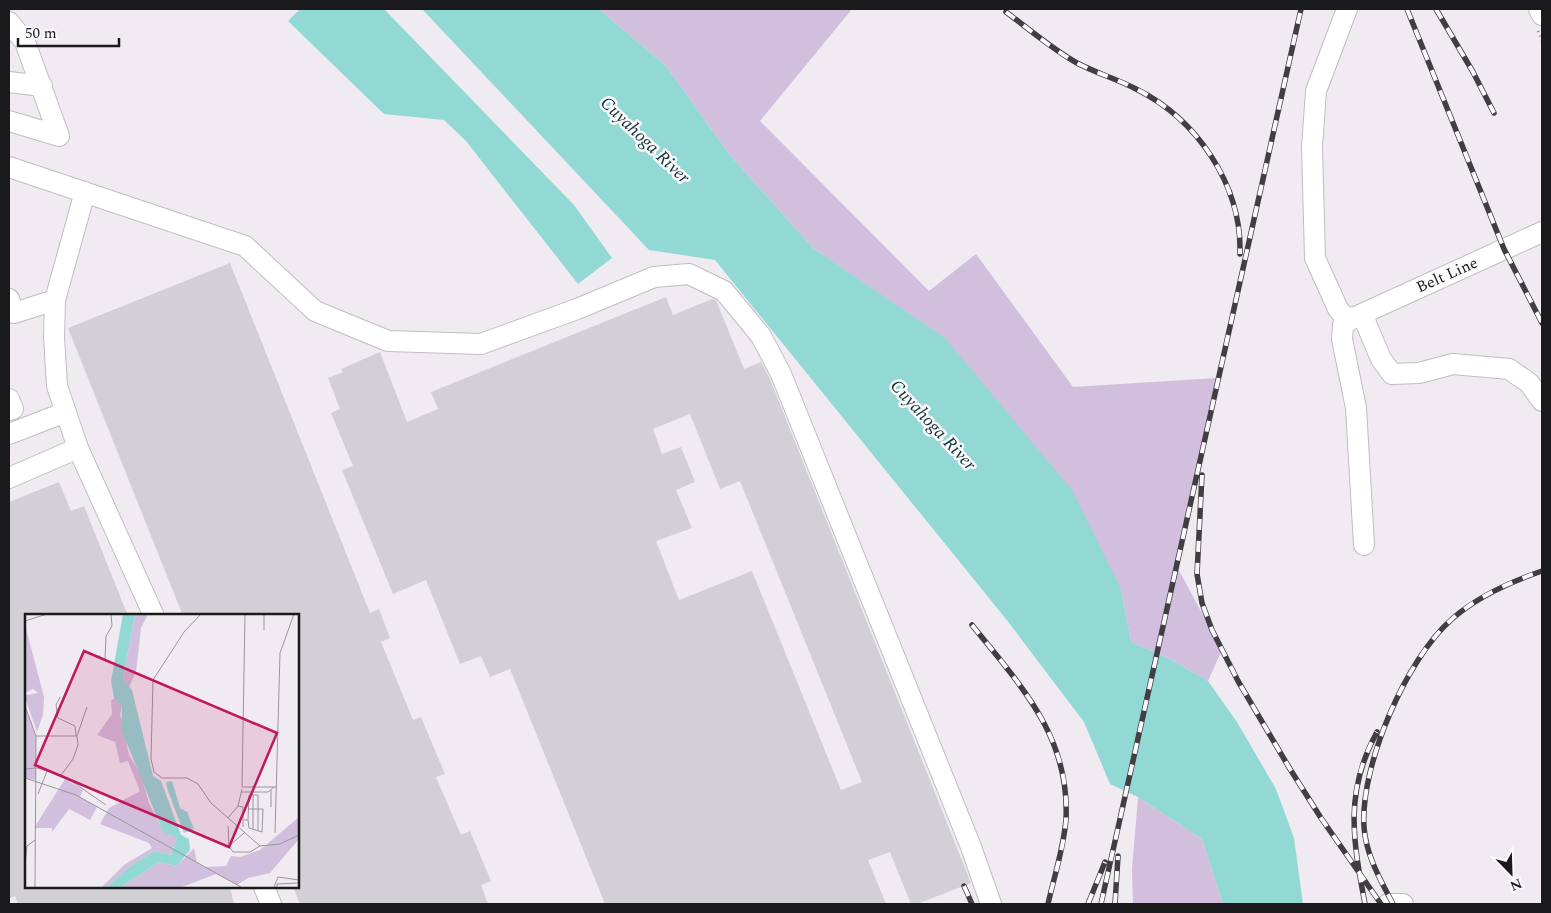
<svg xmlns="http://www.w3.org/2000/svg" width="1551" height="913" viewBox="0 0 1551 913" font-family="Spectral,serif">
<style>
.green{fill:#d2bedd}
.water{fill:#92d9d5}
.building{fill:#d3d0d5;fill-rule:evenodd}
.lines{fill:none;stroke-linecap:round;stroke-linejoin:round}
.minor-casing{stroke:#c0bdc2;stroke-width:22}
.path{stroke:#888589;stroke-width:2.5;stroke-dasharray:1 4;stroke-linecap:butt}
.minor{stroke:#fff;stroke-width:20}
.rail-casing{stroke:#403e41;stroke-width:5.5}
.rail{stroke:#fcf9fe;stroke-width:4;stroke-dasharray:11;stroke-linecap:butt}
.labels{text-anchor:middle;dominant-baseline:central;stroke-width:5;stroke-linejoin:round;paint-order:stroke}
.street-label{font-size:16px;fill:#1a191b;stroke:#fcf9fe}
.water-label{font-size:18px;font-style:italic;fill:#0e3230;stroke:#fcf9fe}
.inset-road{fill:none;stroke:#9a979b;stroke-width:1}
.view{fill:#c2185b;fill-opacity:0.15;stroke:#c2185b;stroke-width:2.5}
.inset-edge{fill:none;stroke:#1a191b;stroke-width:2.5}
</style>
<rect width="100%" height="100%" fill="#efebf1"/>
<path class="green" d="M599,9H852L760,121L929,291L976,254L1073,387L1217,378L1176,565L1222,650L1208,681L1170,659L1131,642L1121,589L945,339L813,248L729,154L666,66Z
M1138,797L1202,839L1223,904H1133L1132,869Z"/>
<path class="water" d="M300,9H384L574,205L612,258L578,284L466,141L444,120L384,114L288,21Z
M422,9H599L666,66L729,154L813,248L945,338L1072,490L1121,589L1131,642L1170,659L1208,681L1237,722L1276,789L1294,838L1303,904H1223L1202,839L1138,797L1110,784L1084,722L1006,619L715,260L649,250Z"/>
<path class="building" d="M230,263L370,613L379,609L390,638L381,642L413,720L421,717L445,774L436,777L461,835L470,831L491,881L481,885L488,904H300L293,887H298V616H183L68,328Z
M666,297L673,315L712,299L716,300L744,369L761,362L770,379L971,883L917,904H911L890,852L868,860L886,904H605L510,669L490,677L481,656L460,664L426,580L393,594L342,470L353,466L331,413L340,409L328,378L343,372L341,369L380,352L407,422L438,409L431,392ZM690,414L720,489L740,481L862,782L841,790L752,571L679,600L656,541L692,528L676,490L695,482L681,447L662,454L653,429Z
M59,482L71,511L84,506L128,616H26V887H230L234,904H18L15,896L9,899V502Z"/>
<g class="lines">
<defs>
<path id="minor" d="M1347,9L1316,91L1312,147L1315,258L1338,309L1344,316L1353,318
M1539,9L1542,15
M9,22L25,42L59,136
M9,82L42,86
M9,121L59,136
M9,167L245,246L315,311L388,341L481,344L577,309L654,277L689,274L724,291L761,336L781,374L971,847L991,904
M9,299L14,313L55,300L85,192
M55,300L54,337L57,386L78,448
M1362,314L1381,359L1392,374L1419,373L1453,364L1509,369L1529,383L1542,401
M9,399L13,409L9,410
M9,434L66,412
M9,478L78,448L154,616
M1364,545L1356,408L1342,339L1343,325L1353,318L1542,232
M264,887L271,904
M1388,904H1403"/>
</defs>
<use href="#minor" class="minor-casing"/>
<path class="path" d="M1538,31L1542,41"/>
<use href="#minor" class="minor"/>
<defs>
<path id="rail" d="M1407,9L1504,249L1542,323
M1436,9L1473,72L1494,113
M1006,12C1029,29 1052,49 1077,63C1096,73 1117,79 1136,89C1197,119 1242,185 1240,254
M1202,475L1197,574L1202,603L1212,630L1238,681L1290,769L1321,818L1381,904
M972,625C1020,685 1070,736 1066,819C1064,847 1054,877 1048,904
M964,886L972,904
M1088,904L1105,862
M1101,904L1301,9
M1115,904L1118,856
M1365,904C1353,840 1344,792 1377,732
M1393,904C1380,879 1366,855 1364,827C1360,766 1406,659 1452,619C1478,596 1510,582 1542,571"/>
</defs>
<use href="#rail" class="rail-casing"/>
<use href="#rail" class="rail"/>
</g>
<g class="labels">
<g class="street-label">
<text transform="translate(1447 275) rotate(-24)">Belt Line</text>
</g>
<g class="water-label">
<text transform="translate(645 140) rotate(44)">Cuyahoga River</text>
<text transform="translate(933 425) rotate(47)">Cuyahoga River</text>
</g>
</g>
<g transform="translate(25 614)">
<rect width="274" height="274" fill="#efebf1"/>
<path d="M110,0H123L116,14L111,58L104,73L98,65ZM0,11L19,83L18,101L12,118L0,84L1,81L13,79L8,75L0,79ZM89,84L97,93L95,100L104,141L115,159L124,189L136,213L152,223L146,241L129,237L103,254L82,273H77L99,251L127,234L124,229L75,210L84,194L115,177L103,147L95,149L90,128L72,121L87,100L86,87ZM0,92L11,122V166L0,164ZM40,165L58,176L55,183L72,193L65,206L44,195L27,218V214H9ZM274,203V225L245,259L223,264L212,271L191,260L157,273H96L134,248L152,252L169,234L172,249L180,253L201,252L206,242L215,243L235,236Z" fill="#d2bedd"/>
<path d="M98,0H110L98,65L107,76L128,162L136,167L156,221L164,225L165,236L152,252L134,248L96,273H82L103,254L129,237L146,241L152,223L140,219L136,213L96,115L97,93L89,84L86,67ZM147,167L155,194L162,198L169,215L159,219L143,177L141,168Z" fill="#92d9d5"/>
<path class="inset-road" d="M176,0L159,18L128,66L126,145L129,158L137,164H162L173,170L186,189L235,232L255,230L274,221M220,0L217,173H252M239,0V16M0,7L22,0M74,41L77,46L80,45L81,22L87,12L86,0M35,83L31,91L33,104L50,112L51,122M0,92L11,122L10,273M11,122H52M52,122L62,93M0,155L12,154L39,162L81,191M36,161L48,145L53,131L52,122M0,164L51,181L216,273M217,178H243L249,173M13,180L22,157M213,192L217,175M246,193V176M203,204L213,192L218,193V213M219,206H223L224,214L237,218L238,195H223M223,206L224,181H228M203,212L204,232M228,215V181H233V217M219,219L204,232L208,238H225L235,232M250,219L255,39L269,0M0,250L2,232L10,226M249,273L253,263L274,266M252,273V270L274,269"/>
<path class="view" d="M59,37L252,119L204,233L10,151Z"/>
<rect width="274" height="274" class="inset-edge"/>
</g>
<rect width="1551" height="913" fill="none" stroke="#1a191b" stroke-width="20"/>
<g transform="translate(1511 873) rotate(157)" stroke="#fcf9fe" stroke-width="4" paint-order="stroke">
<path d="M0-4L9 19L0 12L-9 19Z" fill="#1a191b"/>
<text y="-8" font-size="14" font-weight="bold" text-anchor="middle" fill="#1a191b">N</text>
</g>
<path d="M18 38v8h101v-8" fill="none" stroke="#1a191b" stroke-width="2.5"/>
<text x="25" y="38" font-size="15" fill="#1a191b" stroke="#fcf9fe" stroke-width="4" paint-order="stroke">50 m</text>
</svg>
